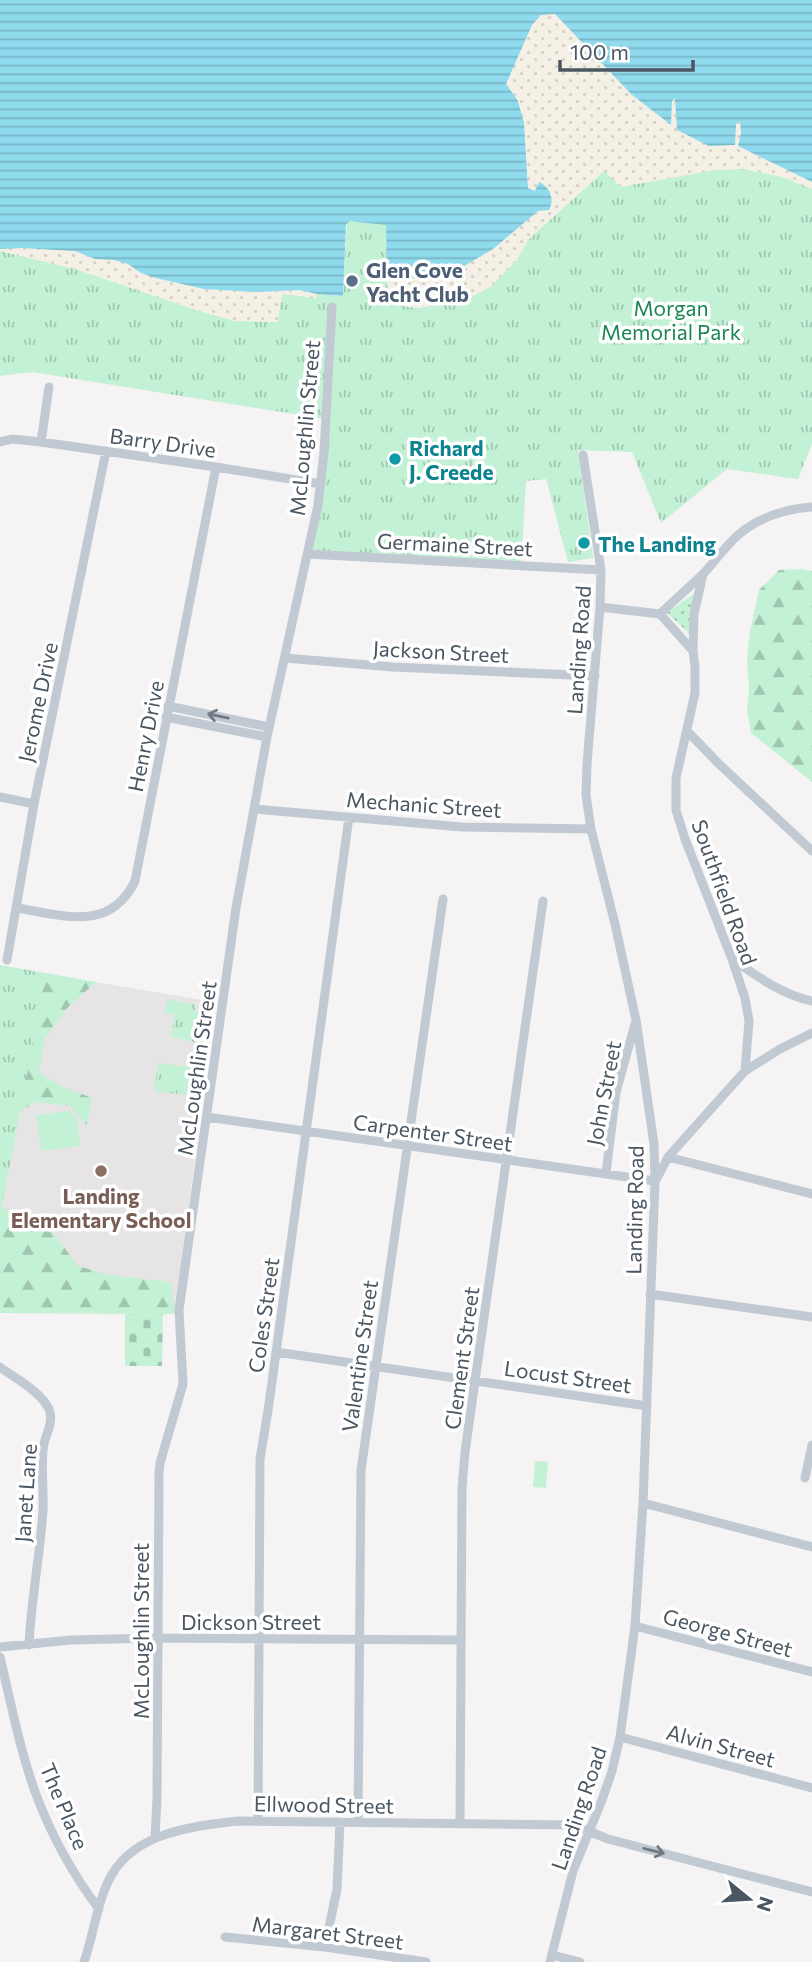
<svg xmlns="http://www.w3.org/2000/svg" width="812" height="1962" viewBox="0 0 812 1962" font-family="Commissioner,sans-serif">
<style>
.education{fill:#e6e4e5}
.grass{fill:url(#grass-dots)}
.forest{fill:url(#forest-firs)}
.sand{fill:url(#sand-dots)}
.cemetery{fill:url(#cemetery-stones)}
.park{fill:url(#park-tufts)}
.pitch{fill:#c3f1d5}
.water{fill:url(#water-rules)}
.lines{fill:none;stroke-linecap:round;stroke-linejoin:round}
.minor{stroke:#c1cad2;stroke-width:9}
.oneway{stroke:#6e7983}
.service-dot{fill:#5c6f8a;stroke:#fff;stroke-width:2.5}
.culture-dot{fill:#0f9aa8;stroke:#fff;stroke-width:2.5}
.education-dot{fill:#8d6e63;stroke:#fff;stroke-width:2.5}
.labels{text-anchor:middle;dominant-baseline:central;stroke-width:7;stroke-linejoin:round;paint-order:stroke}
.service-label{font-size:21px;font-weight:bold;fill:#4e5e75;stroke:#fff;text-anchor:start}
.park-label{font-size:21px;fill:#17864f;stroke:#fff}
.street-label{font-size:21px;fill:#4a5661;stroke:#fff}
.culture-label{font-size:21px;font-weight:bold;fill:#0d838f;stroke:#fff;text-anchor:start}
.education-label{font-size:21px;font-weight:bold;fill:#785e54;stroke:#fff}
</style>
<defs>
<pattern id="grass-dots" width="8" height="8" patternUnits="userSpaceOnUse" patternTransform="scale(1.75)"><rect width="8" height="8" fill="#c3f1d5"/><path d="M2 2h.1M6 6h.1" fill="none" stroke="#a0c6b0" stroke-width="1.8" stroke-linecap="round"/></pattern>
<pattern id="forest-firs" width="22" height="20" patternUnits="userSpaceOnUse" patternTransform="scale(1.75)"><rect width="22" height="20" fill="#c3f1d5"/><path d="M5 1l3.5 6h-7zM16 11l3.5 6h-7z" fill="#a0c6b0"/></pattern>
<pattern id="sand-dots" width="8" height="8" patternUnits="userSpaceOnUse" patternTransform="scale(1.75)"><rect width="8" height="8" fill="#f5f0e5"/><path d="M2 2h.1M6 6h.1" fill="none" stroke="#d4d0c7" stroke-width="1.8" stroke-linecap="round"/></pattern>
<pattern id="cemetery-stones" width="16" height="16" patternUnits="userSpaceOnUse" patternTransform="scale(1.75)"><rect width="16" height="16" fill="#c3f1d5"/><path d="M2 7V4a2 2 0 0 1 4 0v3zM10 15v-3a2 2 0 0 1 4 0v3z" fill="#a0c6b0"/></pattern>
<pattern id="park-tufts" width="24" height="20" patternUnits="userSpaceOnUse" patternTransform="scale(1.75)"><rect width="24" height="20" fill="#c3f1d5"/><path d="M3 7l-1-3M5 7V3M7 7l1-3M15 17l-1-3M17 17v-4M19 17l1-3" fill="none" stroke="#a0c6b0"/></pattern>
<pattern id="water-rules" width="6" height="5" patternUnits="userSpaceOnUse" patternTransform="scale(1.75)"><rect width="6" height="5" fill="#90daee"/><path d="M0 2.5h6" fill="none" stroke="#78b4c4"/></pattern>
</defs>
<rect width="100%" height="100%" fill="#f5f3f3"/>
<path class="education" d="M46,974L215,1002L175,1314L0,1313V1217Z"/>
<path class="grass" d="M696,592L690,634L667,613Z"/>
<path class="forest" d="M801,569L812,571V782L751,733L747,710L749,688L747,658L750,632L759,590L779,570Z
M0,965L96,982L67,1008L45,1038L39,1073L63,1087L92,1098L87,1125L70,1106L36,1102L20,1111L2,1206L20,1222L41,1226L54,1234L78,1266L109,1275L171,1282L175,1314L0,1313Z"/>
<path class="sand" d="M555,14L631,94L671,124L672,101L675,97L677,101L735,145L736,124L740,121L741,133L739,147L812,182V189L782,177L744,169L715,170L621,187L528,240L517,260L492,286L460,303L417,308L387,304V279L431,278L493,249L538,211L549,210L552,204L551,194L538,184L535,191L528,188L527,159L518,101L506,84L532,25L541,15Z
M0,225L319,293L316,298L278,322L235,321L196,310L75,269L0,254Z"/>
<path class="cemetery" d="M125,1314H163L162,1366H125Z"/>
<path class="park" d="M744,169L782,177L812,189V444L798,479L727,469L661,523L632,452L578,450L593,558L568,562L546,479L526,481L521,565L308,553L325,419L32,372L0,376V251L75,269L196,310L235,321L278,322L282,294L316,298L317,294L343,296L347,221L386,224L388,304L417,308L460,303L492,286L517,260L528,240L604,171L621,187L715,170Z
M0,965L46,974L0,1217Z
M167,1000L196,1004L195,1009L200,1016L194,1023V1042L171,1037L175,1015L165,1013Z
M158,1063L198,1068L194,1096L154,1091Z"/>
<path class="pitch" d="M181,1066L198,1068L194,1096L177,1094Z
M70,1111L77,1118L80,1146L41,1151L36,1115Z
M535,1461L548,1462L546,1488L533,1487Z"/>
<path class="water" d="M0,0H812V182L738,146L741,133L740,121L736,124L735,145L709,146L677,130L675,98L672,101L671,125L631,94L555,14L541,15L532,25L506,84L518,101L524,123L528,188L535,191L539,182C550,187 555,199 549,210L538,211L493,249L459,269L431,278L387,279L386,225L349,221L346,225L343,296L317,294L299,290L257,292L204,289L156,278L141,273L128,264L114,260L95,259L75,251L23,248L0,249Z"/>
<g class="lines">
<path class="minor" d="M0,442L12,439L41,442L216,467L321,484
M41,442L49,387
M307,554L601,570
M600,607L660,614C674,600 690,587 704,573C715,561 725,547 737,536C757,518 785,509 812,507
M660,614L693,651L695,666V693L676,778V810L685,839L732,959L745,998L749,1021L745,1071
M693,651L694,614L703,574
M285,658L393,667L595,676
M168,706L269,727
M166,717L267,737
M687,731L718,763L812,851
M0,797L34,804
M254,809L462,827L591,829
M17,908C62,915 110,933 135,881L216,467
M732,959C757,976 782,995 812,1001
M7,960L34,804L106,451
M207,1117L655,1181
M668,1157L812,1194
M606,1173L616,1092L635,1024
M656,1180L668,1157L745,1071L780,1049L812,1033
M650,1294L812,1317
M276,1352L647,1406
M0,1367C16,1379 40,1391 49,1409C55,1424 43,1437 43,1451C41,1471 44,1491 43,1510C40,1556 31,1600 29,1645
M805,1478L812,1445
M643,1503L812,1547
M635,1626L812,1672
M0,1647L71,1640L158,1638L461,1640
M0,1657C11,1703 20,1752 37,1797C52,1836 74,1876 99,1909
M620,1737L812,1788
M258,1821L260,1459L269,1404L349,817
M358,1822L361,1470L443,899
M460,1824L462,1488L465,1452L543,901
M155,1838L157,1799L159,1474L160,1463L183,1384L179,1310L236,908L267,737L318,505L324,452L332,307
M225,1937L325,1947L426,1962
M325,1947L337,1889L340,1822
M552,1955L580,1962
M84,1962C93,1937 96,1908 107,1884C129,1833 189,1827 237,1821L574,1825L608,1839L812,1892
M550,1962L573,1871L602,1800L612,1771L620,1737L635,1626L643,1503L655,1181L654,1144L636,1020L615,924L591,829L586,795L587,764L600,607L601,570L583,455"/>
</g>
<defs><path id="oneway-shaft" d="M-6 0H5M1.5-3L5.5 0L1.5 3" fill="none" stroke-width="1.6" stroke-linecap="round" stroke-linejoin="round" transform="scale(1.75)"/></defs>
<g class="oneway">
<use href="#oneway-shaft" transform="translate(218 716) rotate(-168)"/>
<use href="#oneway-shaft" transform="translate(654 1851) rotate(14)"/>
</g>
<circle class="service-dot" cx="352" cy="281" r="7"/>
<g class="culture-dot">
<circle cx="395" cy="459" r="7"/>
<circle cx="584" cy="543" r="7"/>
</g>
<circle class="education-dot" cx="101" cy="1171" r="7"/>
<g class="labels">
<g class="service-label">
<text x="366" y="269">Glen Cove<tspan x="366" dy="24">Yacht Club</tspan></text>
</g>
<g class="park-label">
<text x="671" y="307">Morgan<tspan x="671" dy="24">Memorial Park</tspan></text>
</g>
<g class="street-label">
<text transform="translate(304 428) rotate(-85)">McLoughlin Street</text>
<text transform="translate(163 442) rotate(8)">Barry Drive</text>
<text transform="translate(455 544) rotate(3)">Germaine Street</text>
<text transform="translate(578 650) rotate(-86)">Landing Road</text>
<text transform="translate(441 651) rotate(3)">Jackson Street</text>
<text transform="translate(37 702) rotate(-78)">Jerome Drive</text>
<text transform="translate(145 736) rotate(-79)">Henry Drive</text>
<text transform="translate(424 804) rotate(4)">Mechanic Street</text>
<text transform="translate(725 892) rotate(70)">Southfield Road</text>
<text transform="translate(196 1068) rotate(-82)">McLoughlin Street</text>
<text transform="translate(603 1093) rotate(-79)">John Street</text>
<text transform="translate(433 1132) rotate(8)">Carpenter Street</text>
<text transform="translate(634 1210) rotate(-89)">Landing Road</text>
<text transform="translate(263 1315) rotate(-82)">Coles Street</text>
<text transform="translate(359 1356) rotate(-82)">Valentine Street</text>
<text transform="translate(461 1358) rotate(-82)">Clement Street</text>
<text transform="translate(568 1376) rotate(8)">Locust Street</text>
<text transform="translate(25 1493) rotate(-86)">Janet Lane</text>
<text x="251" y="1621">Dickson Street</text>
<text transform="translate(140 1631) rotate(-90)">McLoughlin Street</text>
<text transform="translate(728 1632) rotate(15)">George Street</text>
<text transform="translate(721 1745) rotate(15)">Alvin Street</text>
<text transform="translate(324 1804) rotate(1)">Ellwood Street</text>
<text transform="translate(65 1806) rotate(67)">The Place</text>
<text transform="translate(578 1808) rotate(-71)">Landing Road</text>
<text transform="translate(328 1932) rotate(7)">Margaret Street</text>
</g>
<g class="culture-label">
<text x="409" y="447">Richard<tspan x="409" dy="24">J. Creede</tspan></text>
<text x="598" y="543">The Landing</text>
</g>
<g class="education-label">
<text x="101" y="1195">Landing<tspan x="101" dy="24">Elementary School</tspan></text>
</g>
</g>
<g transform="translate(749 1899) rotate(108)" stroke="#ffffff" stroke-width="5" paint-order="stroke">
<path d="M0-5L12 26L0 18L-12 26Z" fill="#4a5661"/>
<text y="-10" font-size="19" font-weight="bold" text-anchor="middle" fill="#4a5661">N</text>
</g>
<path d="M560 60v10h133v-10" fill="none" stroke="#4a5661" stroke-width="3.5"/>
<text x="570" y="60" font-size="21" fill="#4a5661" stroke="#ffffff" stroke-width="5" paint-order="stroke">100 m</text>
</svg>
